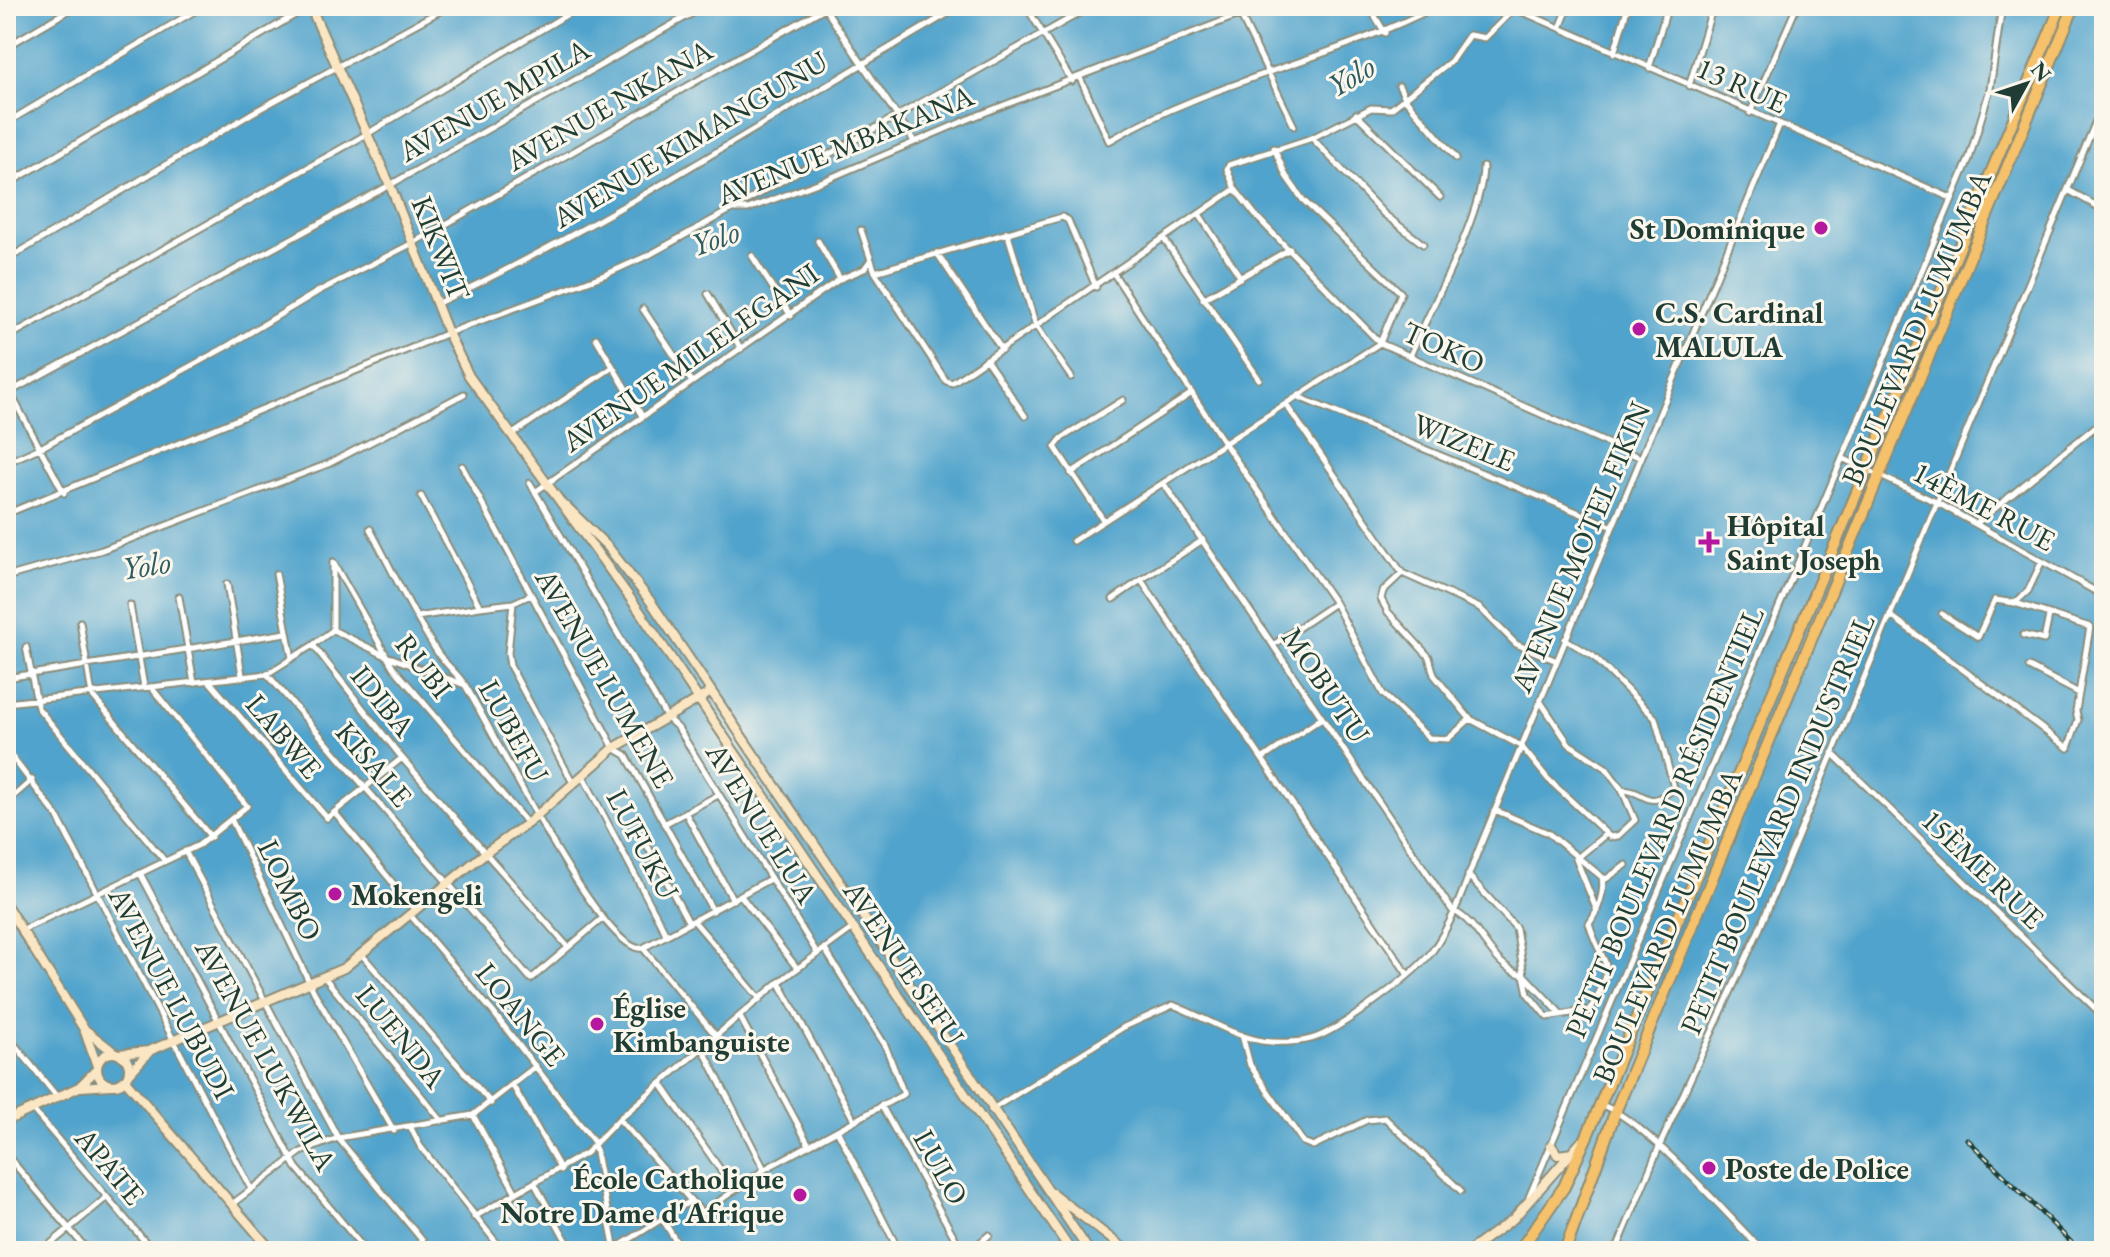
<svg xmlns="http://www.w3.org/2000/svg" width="2110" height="1257" viewBox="0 0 2110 1257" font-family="'EB Garamond',serif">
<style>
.water{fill:#50a3cc;stroke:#387080;stroke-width:2}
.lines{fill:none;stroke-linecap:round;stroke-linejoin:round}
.street-casing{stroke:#8a8c7a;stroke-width:9}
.secondary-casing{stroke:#8a8c7a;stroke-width:12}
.highway-casing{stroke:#8a8c7a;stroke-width:14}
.street{stroke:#fff;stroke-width:5}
.secondary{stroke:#fbe6c4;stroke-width:8}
.highway{stroke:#f5c16b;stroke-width:10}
.rail-casing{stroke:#1f3d34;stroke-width:5}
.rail{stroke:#fbf7ec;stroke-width:2;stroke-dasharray:6;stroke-linecap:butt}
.poi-dot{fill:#b5179e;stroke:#fbf7ec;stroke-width:3}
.labels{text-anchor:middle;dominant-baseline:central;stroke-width:6;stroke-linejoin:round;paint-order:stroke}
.street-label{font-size:30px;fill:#1f3d34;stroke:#fbf7ec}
.poi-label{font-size:30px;font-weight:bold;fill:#1f3d34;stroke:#fbf7ec;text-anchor:start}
.water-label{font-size:32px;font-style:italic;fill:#2e5c62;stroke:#fbf7ec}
</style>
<rect width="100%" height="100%" fill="#fbf7ec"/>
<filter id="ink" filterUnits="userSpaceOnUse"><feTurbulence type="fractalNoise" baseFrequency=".0125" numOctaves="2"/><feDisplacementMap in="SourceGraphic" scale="16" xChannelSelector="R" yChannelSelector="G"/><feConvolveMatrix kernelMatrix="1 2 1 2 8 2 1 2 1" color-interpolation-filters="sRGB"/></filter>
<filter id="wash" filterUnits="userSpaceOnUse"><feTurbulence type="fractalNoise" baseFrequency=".006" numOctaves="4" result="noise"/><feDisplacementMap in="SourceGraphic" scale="32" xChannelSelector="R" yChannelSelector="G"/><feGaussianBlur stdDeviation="1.8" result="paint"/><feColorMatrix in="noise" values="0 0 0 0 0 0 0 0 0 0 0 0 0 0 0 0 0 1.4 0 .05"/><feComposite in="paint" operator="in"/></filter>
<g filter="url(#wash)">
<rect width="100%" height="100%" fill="#f5dcbf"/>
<path class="water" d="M6,6H2104V1251H6Z"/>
</g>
<g filter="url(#ink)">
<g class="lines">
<defs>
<path id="street" d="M1026,6L1072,81
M1236,6L1294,126
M1369,6L1385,33
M1517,6L1485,38L1469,35L1451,61L1391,109L1371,108L1312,138L1229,165L1227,169L1235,189L1257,217L1380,343L1641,458
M824,7L914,141
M1516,9L1951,198
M1560,28L1569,6
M6,47L76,6
M1614,53L1628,6
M1649,68L1668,6
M1080,78L1109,141C1211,81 1332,60 1437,6
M1399,86L1406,100L1456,158
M1689,86L1713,6
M1750,113L1797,6
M1356,114L1440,197
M6,123L203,6
M1312,138L1384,214L1423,244
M6,185L310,6
M2068,190L2104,210
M732,209L1092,6
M1199,214L1241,278
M861,230L875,272L946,381L952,383L1235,189
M1007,232L1036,326L1071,377
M1164,239L1259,379
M818,241L840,279
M937,253L1002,350
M752,256L791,316
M6,260L254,112L449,6
M875,272L1062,217L1068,220L1096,287
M1114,274L1225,444L1335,603L1383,694L1429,738L1448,739L1470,719
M708,294L741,349
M1203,299L1290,249
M438,303C620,218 787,106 961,6
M643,309L692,382
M6,338L367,134L581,6
M596,338L642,416
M1410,356C1431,306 1482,217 1483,167
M987,361L1025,416
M6,385L64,493
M6,394L390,185L705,6
M1301,398L1611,526
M1287,406L1402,573
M511,435L613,367
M1842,458L1938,503L2104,596
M6,463L44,446L226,347L319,291L413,243L828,6
M462,466L614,748L626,755L713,911
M1071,473L1192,393
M530,483L667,718L678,728L817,953
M1164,484L1452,910C1484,925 1488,966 1524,975L1528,994L1547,1017L1590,1010C1619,958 1604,972 1589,924C1598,911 1605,893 1602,877
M535,492L840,279L864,269L870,261
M421,496L480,607L513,603L531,595
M6,514L448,333L607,274L649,255L732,209H748L823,181L976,116L1262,6
M1104,521L1055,447L1062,438L1123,400
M1977,523L2095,427
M370,529C392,570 412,613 437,652C445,664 457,673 465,685C488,721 603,958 643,948L770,879
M1203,540L1141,580L1408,975
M1073,541L1380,343L1401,293L1303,200L1286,176L1274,148
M333,562V630L313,645L402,758L567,946
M333,562L393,667L527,823
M276,574L292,658
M6,577L102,550L328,464L464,394
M227,584L242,675
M179,597L194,683
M1113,599L1141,580
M513,603L508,653L510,666L573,783
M130,605L144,687
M1942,614L1978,637L1995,600L2015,603
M1890,615L2068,748L2078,720L2076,711L2090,627L2015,603L2028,591L2042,561
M417,617L480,607
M80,622L92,695L211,837
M333,630L384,655L465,685
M2023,635L2044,640L2049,616
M1273,645L1335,603
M26,647L38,708L164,860
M1557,661L1516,644L1480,608L1402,573L1383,591L1381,599L1388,612L1429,657L1434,675L1470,719L1521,746L1548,779L1610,837L1618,836L1635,820L1622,790
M2029,667L2079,693
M267,674L531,979L603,918
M6,678L286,633
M210,682L327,818L402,758
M1540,701L1569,744L1606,768L1622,790C1648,790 1645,813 1674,788L1655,718L1593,656L1565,639
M6,703L267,674L313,645
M6,749L57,816L251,1189
M1832,753L2104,1017
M1262,759L1322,718
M583,776L666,934
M6,803L32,780
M1495,810L1548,833L1602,877L1606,879L1626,865
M685,812L733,900
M336,814L416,911
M232,821L314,992L394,1131
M664,824L718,795
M648,847L689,923
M185,851L338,1138L431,1251
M140,873L296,1167L366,1251
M1468,875L1516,928L1524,975L1559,1012
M741,896L797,968
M1597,911L1576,859L1605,835
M411,916L493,1012L594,1142L615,1251
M694,921L760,999
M22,930L199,845L247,806L151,687
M643,948L717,1037
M363,956L491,1103
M325,978L442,1121
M779,982L854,1120
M740,1017L809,1145
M6,1034L58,1098
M1242,1035L1250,1065L1303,1142L1313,1146L1367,1120L1385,1118L1461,1191
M703,1049L764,1169
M661,1084L733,1188
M513,1086L561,1170
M881,1105L962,1251
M1602,1105C1648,1123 1725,1213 1763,1251
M33,1110L153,1251
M991,1110L1124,1027L1173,1005C1204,1017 1230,1035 1262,1041C1278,1043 1302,1043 1317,1037C1343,1027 1418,972 1433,950C1456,918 1468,874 1483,839L1779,126
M473,1115L516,1193
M619,1119L702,1213L765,1169L904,1094L885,1045L824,948
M411,1128L420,1146L503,1251
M837,1130L899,1251
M6,1154L88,1251
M535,1184L572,1251
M1529,1197L1969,159L1990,89L2002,6
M232,1204L301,1152L338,1138L473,1115L536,1066
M474,1217L586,1153L619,1119L779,982L853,928
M663,1220L682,1251
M6,1247L10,1251
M616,1248L689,1202
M42,1251L107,1197
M242,1251L263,1240
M970,1251L989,1235
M1616,1251L1659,1147L1759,930L2104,102"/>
<path id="secondary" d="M310,6L390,185L448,333L469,376L638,609L1071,1251
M567,507L608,547L651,602L1089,1251
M6,905L84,1029L115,1053
M84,1029L97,1066
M97 1069a16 16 0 1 1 32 0a16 16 0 1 1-32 0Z
M118,1054L149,1051L344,968L484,854L528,823L614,748L711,692
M129,1074L149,1052
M125,1080L272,1251
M80,1087L110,1085
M6,1121L79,1087L97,1069
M1551,1145L1558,1155L1572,1153
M1052,1193L1127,1251
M1469,1251L1513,1219L1581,1142"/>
<path id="highway" d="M1519,1251L1564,1187L1587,1136L2061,6
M1565,1251L1616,1110L2074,6"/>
</defs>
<use href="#street" class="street-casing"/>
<use href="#secondary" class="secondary-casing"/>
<use href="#highway" class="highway-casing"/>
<use href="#street" class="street"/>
<use href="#secondary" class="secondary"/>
<use href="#highway" class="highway"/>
<defs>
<path id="rail" d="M1967,1139L2080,1251"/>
</defs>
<use href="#rail" class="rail-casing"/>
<use href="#rail" class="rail"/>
</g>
</g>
<g class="poi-dot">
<circle cx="1821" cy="228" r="8"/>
<circle cx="1639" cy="329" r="8"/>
<path d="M1705 530h8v8h8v8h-8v8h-8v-8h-8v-8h8z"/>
<circle cx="335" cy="894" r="8"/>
<circle cx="597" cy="1024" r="8"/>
<circle cx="1709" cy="1168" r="8"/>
<circle cx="800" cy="1195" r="8"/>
</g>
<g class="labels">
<g class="street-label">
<text transform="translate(1742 85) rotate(24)">13 RUE</text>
<text transform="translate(494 100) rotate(-30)">AVENUE MPILA</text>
<text transform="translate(609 105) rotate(-30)">AVENUE NKANA</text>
<text transform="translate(690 139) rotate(-31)">AVENUE KIMANGUNU</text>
<text transform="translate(845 145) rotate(-22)">AVENUE MBAKANA</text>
<text transform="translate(441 248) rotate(68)">KIKWIT</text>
<text transform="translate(1916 328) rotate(-67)">BOULEVARD LUMUMBA</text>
<text transform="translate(1444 347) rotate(24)">TOKO</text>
<text transform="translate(690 357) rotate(-35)">AVENUE MILELEGANI</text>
<text transform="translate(1464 442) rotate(22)">WIZELE</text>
<text transform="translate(1984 506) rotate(28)">14ÈME RUE</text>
<text transform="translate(1580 547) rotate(-67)">AVENUE MOTEL FIKIN</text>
<text transform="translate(424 666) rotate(52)">RUBI</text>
<text transform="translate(605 678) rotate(60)">AVENUE LUMENE</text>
<text transform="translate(1326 685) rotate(56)">MOBUTU</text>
<text transform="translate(383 701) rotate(51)">IDIBA</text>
<text transform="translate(514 731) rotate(61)">LUBEFU</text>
<text transform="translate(284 736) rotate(50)">LABWE</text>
<text transform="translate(374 764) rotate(50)">KISALE</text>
<text transform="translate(1664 822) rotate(-67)">PETIT BOULEVARD RÉSIDENTIEL</text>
<text transform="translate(762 823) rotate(58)">AVENUE LUA</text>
<text transform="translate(1777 824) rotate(-67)">PETIT BOULEVARD INDUSTRIEL</text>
<text transform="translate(643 844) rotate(62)">LUFUKU</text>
<text transform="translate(1983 869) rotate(44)">15ÈME RUE</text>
<text transform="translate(290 890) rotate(64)">LOMBO</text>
<text transform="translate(1667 926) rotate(-67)">BOULEVARD LUMUMBA</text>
<text transform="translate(904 963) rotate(56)">AVENUE SEFU</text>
<text transform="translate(172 993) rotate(62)">AVENUE LUBUDI</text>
<text transform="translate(521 1014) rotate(51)">LOANGE</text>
<text transform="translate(401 1036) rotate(51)">LUENDA</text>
<text transform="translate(266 1055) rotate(61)">AVENUE LUKWILA</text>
<text transform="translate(110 1166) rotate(50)">APATE</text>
<text transform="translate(941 1167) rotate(61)">LULO</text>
</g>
<g class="poi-label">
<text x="1805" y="228" text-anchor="end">St Dominique</text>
<text x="1655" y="312">C.S. Cardinal<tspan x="1655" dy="34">MALULA</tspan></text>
<text x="1727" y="525">Hôpital<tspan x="1727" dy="34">Saint Joseph</tspan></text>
<text x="351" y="894">Mokengeli</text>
<text x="613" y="1007">Église<tspan x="613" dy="34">Kimbanguiste</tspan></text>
<text x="1725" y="1168">Poste de Police</text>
<text x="784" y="1178" text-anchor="end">École Catholique<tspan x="784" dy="34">Notre Dame d'Afrique</tspan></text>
</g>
<g class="water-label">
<text transform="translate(1351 76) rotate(-31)">Yolo</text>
<text transform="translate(715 238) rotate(-19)">Yolo</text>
<text transform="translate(146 565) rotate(-9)">Yolo</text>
</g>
</g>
<rect width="2110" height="1257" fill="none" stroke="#fbf7ec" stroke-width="32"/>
<g transform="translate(2026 84) rotate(50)" stroke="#fbf7ec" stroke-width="6" paint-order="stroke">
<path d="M0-6L14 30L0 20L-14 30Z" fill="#1f3d34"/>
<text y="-12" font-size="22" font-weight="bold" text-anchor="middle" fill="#1f3d34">N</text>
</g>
</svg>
